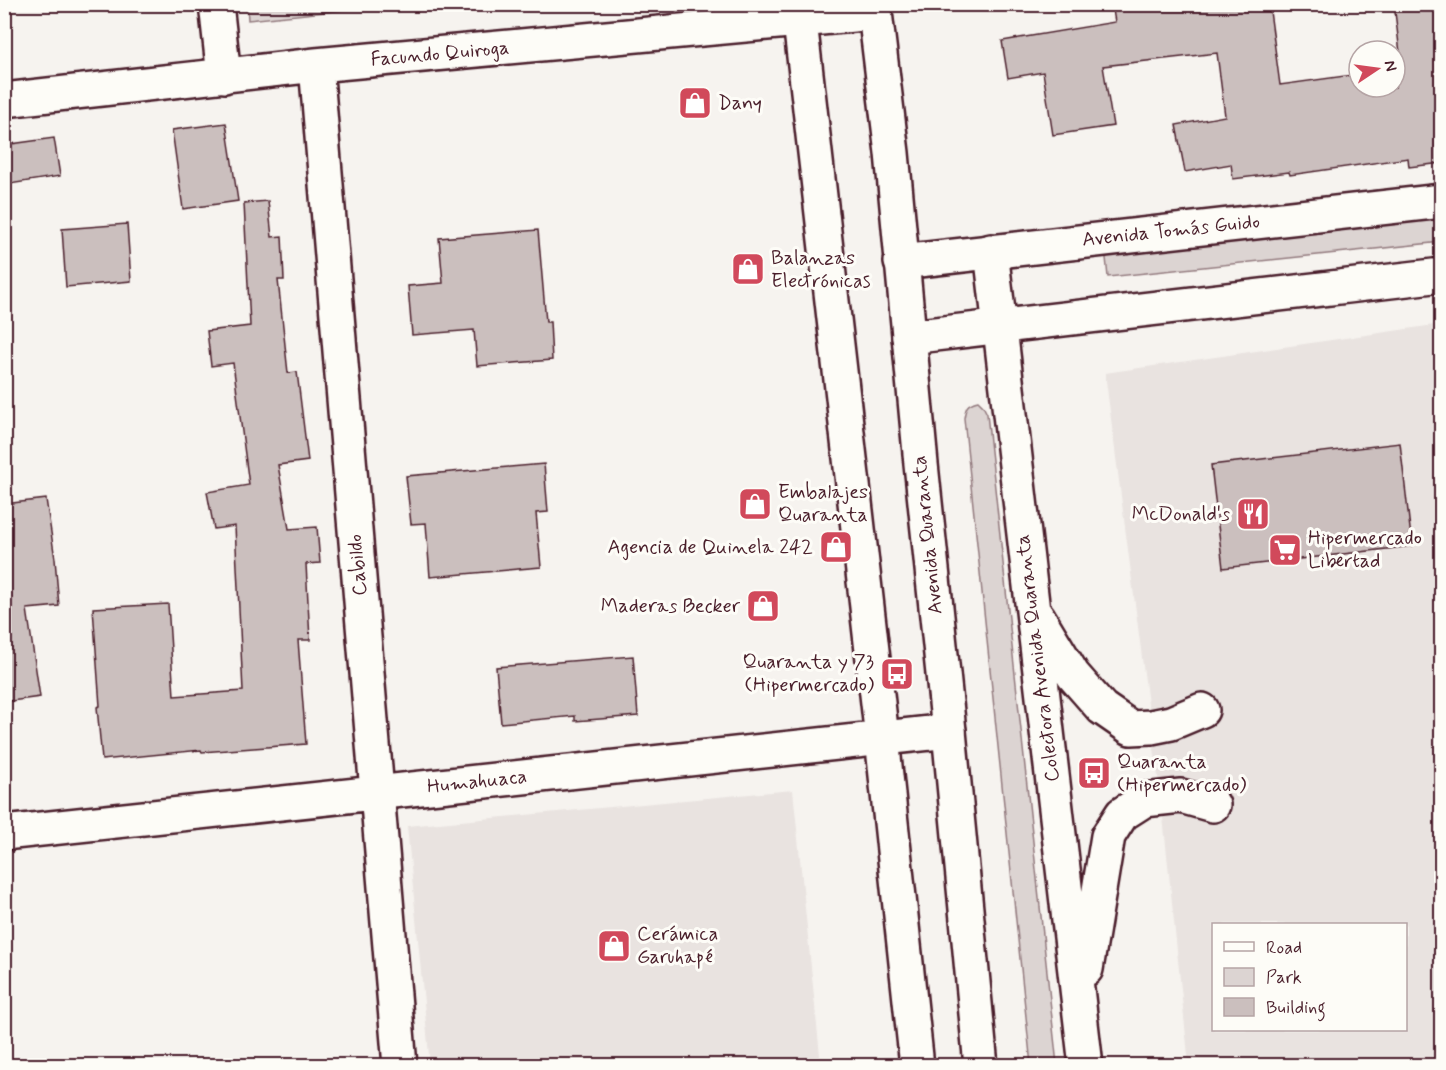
<svg xmlns="http://www.w3.org/2000/svg" width="1446" height="1070" viewBox="0 0 1446 1070" font-family="Mynerve,sans-serif">
<style>
.built{fill:#e9e3e0;fill-rule:evenodd}
.green{fill:#dcd4d2;stroke:#937a7e;stroke-width:1.5}
.building{fill:#cbbfbe;stroke:#4a1f2b;stroke-width:1.5}
.lines{fill:none;stroke-linecap:round;stroke-linejoin:round}
.minor-casing{stroke:#4a1f2b;stroke-width:38}
.major-casing{stroke:#4a1f2b;stroke-width:38}
.highway-casing{stroke:#4a1f2b;stroke-width:38}
.minor{stroke:#fdfcf7;stroke-width:33}
.major{stroke:#fdfcf7;stroke-width:33}
.highway{stroke:#fdfcf7;stroke-width:33}
.labels{text-anchor:middle;dominant-baseline:central;stroke-width:6;stroke-linejoin:round;paint-order:stroke}
.street-label{font-size:20px;fill:#4a1f2b;stroke:#fdfcf7}
.poi-label{font-size:20px;fill:#4a1f2b;stroke:#fdfcf7;text-anchor:start}
</style>
<rect width="100%" height="100%" fill="#f6f3ef"/>
<filter id="ink" filterUnits="userSpaceOnUse"><feTurbulence type="fractalNoise" baseFrequency=".0167" numOctaves="2"/><feDisplacementMap in="SourceGraphic" scale="12" xChannelSelector="R" yChannelSelector="G"/><feConvolveMatrix kernelMatrix="1 2 1 2 8 2 1 2 1" color-interpolation-filters="sRGB"/></filter>
<g filter="url(#ink)">
<path class="built" d="M1441,324V1065H1189L1161,798L1151,727L1105,373ZM1214,924H1406V1030H1214Z
M793,790L821,1065H430L407,826Z"/>
<path class="green" d="M247,4H393V5L248,20Z
M1441,213V242L1108,277L1105,248Z
M978,401L983,406L987,414L1057,1065H1031L964,418C966,407 966,404 978,401Z"/>
<path class="building" d="M1112,4H1269L1280,85L1359,74V87H1395V69H1402L1394,4H1442V163L1409,167L1408,158L1290,175L1289,172L1233,179L1231,164L1185,172L1176,125L1225,116L1217,53L1103,66L1113,126L1053,135L1043,72L1008,78L1002,41L1115,22Z
M226,123L238,201L183,209L172,130Z
M54,138L60,176L10,184L4,145Z
M268,201L272,237L282,236L284,280H278L288,373L297,372L308,461L278,465L289,529L317,527L320,563L306,564L310,640H298L306,744L202,752L201,750L102,760L97,707L100,706L93,608L168,604L174,696L243,691L235,526L214,529L207,492L249,485L233,363L211,366L207,331L250,326L244,203Z
M127,224L131,281L66,287L62,229Z
M538,230L546,322H550L552,360L477,366L474,330L412,335L408,286L443,283L439,238Z
M1400,443L1412,546L1223,568L1211,465Z
M544,464L548,512L536,513L541,567L430,577L426,523L411,524L406,476Z
M46,499L55,559L59,606L27,609L40,697L4,702V504Z
M633,656L638,716L575,721V716L501,723L496,667Z"/>
<g class="lines">
<defs>
<path id="minor" d="M216,4L224,76
M798,4L882,738L917,1066
M316,65L400,1066
M4,100L316,65L875,13
M991,251L1086,1066
M1038,617L1073,675L1102,708L1131,728L1151,727L1171,723L1202,710
M4,833L949,731
M1086,969L1108,836L1122,814L1144,800L1181,796L1213,805"/>
<path id="major" d="M901,262L1442,201
M909,337L1442,275"/>
<path id="highway" d="M874,4L892,153L921,464L949,731L981,1066"/>
</defs>
<use href="#minor" class="minor-casing"/>
<use href="#major" class="major-casing"/>
<use href="#highway" class="highway-casing"/>
<use href="#minor" class="minor"/>
<use href="#major" class="major"/>
<use href="#highway" class="highway"/>
</g>
</g>
<defs>
<symbol id="shop-square" viewBox="-11 -11 22 22"><rect x="-9" y="-9" width="18" height="18" rx="4" fill="#d1495b" stroke="#fdfcf7"/><path d="M-5-2.5h2.3a2.7 3.5 0 0 1 5.4 0H5L5.5 6h-11ZM-1.5-2.5h3a1.5 2.3 0 0 0-3 0Z" fill="#fff"/></symbol>
<symbol id="restaurant-square" viewBox="-11 -11 22 22"><rect x="-9" y="-9" width="18" height="18" rx="4" fill="#d1495b" stroke="#fdfcf7"/><path d="M-5-6h1v4h1v-4h1v4h1v-4h1v5L-1.5 .5V6h-2V.5L-5-1ZM5-6V6H3V1.5H1.5Q1.5-4 5-6Z" fill="#fff"/></symbol>
<symbol id="supermarket-square" viewBox="-11 -11 22 22"><rect x="-9" y="-9" width="18" height="18" rx="4" fill="#d1495b" stroke="#fdfcf7"/><path d="M-6-5.5h2.5l.6 2H6L4.5 2H-2.5L-4.4-4H-6ZM-1.5 3.2a1.3 1.3 0 1 0 .1 0ZM3 3.2a1.3 1.3 0 1 0 .1 0Z" fill="#fff"/></symbol>
<symbol id="bus-square" viewBox="-11 -11 22 22"><rect x="-9" y="-9" width="18" height="18" rx="4" fill="#d1495b" stroke="#fdfcf7"/><path d="M-5-6H5V4H4V6H2V4H-2V6H-4V4H-5ZM-3.5-4V0h7V-4ZM-3.5 1.2v1.5H-2V1.2ZM2 1.2v1.5H3.5V1.2Z" fill="#fff"/></symbol>
</defs>
<g fill-rule="evenodd">
<use href="#shop-square" x="676" y="84" width="38" height="38"/>
<use href="#shop-square" x="729" y="250" width="38" height="38"/>
<use href="#shop-square" x="736" y="485" width="38" height="38"/>
<use href="#restaurant-square" x="1234" y="495" width="38" height="38"/>
<use href="#shop-square" x="817" y="528" width="38" height="38"/>
<use href="#supermarket-square" x="1266" y="531" width="38" height="38"/>
<use href="#shop-square" x="744" y="587" width="38" height="38"/>
<use href="#bus-square" x="878" y="655" width="38" height="38"/>
<use href="#bus-square" x="1075" y="754" width="38" height="38"/>
<use href="#shop-square" x="595" y="927" width="38" height="38"/>
</g>
<g class="labels">
<g class="street-label">
<text transform="translate(440 54) rotate(-5)">Facundo Quiroga</text>
<text transform="translate(1171 231) rotate(-6)">Avenida Tomás Guido</text>
<text transform="translate(928 535) rotate(-96)">Avenida Quaranta</text>
<text transform="translate(358 565) rotate(-95)">Cabildo</text>
<text transform="translate(1038 658) rotate(-97)">Colectora Avenida Quaranta</text>
<text transform="translate(477 782) rotate(-6)">Humahuaca</text>
</g>
<g class="poi-label">
<text x="718" y="103">Dany</text>
<text x="771" y="258">Balanzas<tspan x="771" dy="23">Electrónicas</tspan></text>
<text x="778" y="492">Embalajes<tspan x="778" dy="23">Quaranta</tspan></text>
<text x="1230" y="514" text-anchor="end">McDonald's</text>
<text x="1308" y="538">Hipermercado<tspan x="1308" dy="23">Libertad</tspan></text>
<text x="813" y="547" text-anchor="end">Agencia de Quinela 242</text>
<text x="740" y="606" text-anchor="end">Maderas Becker</text>
<text x="874" y="662" text-anchor="end">Quaranta y 73<tspan x="874" dy="23">(Hipermercado)</tspan></text>
<text x="1117" y="762">Quaranta<tspan x="1117" dy="23">(Hipermercado)</tspan></text>
<text x="637" y="934">Cerámica<tspan x="637" dy="23">Garuhapé</tspan></text>
</g>
</g>
<rect width="1446" height="1070" fill="none" stroke="#fdfcf7" stroke-width="24"/>
<rect x="12" y="12" width="1422" height="1046" fill="none" stroke="#4a1f2b" stroke-width="2" filter="url(#ink)"/>
<rect x="1212" y="923" width="195" height="108" fill="#fdfcf7" stroke="#b5a4a5" stroke-width="1.5"/>
<rect x="1224" y="942" width="30" height="9" fill="#fdfcf7" stroke="#b5a4a5" stroke-width="1.5"/>
<text x="1266" y="953" font-size="18" fill="#4a1f2b">Road</text>
<rect x="1224" y="968" width="30" height="18" fill="#dcd4d2" stroke="#b5a4a5" stroke-width="1.5"/>
<text x="1266" y="983" font-size="18" fill="#4a1f2b">Park</text>
<rect x="1224" y="998" width="30" height="18" fill="#cbbfbe" stroke="#b5a4a5" stroke-width="1.5"/>
<text x="1266" y="1013" font-size="18" fill="#4a1f2b">Building</text>
<g transform="translate(1377 69) rotate(77)"><circle r="28" fill="#fdfcf7" stroke="#b5a4a5" stroke-width="1.5"/>
<path d="M0-4.5L10 22L0 15L-10 22Z" fill="#d1495b"/>
<text y="-9" font-size="16" font-weight="bold" text-anchor="middle" fill="#4a1f2b">N</text>
</g>
</svg>
